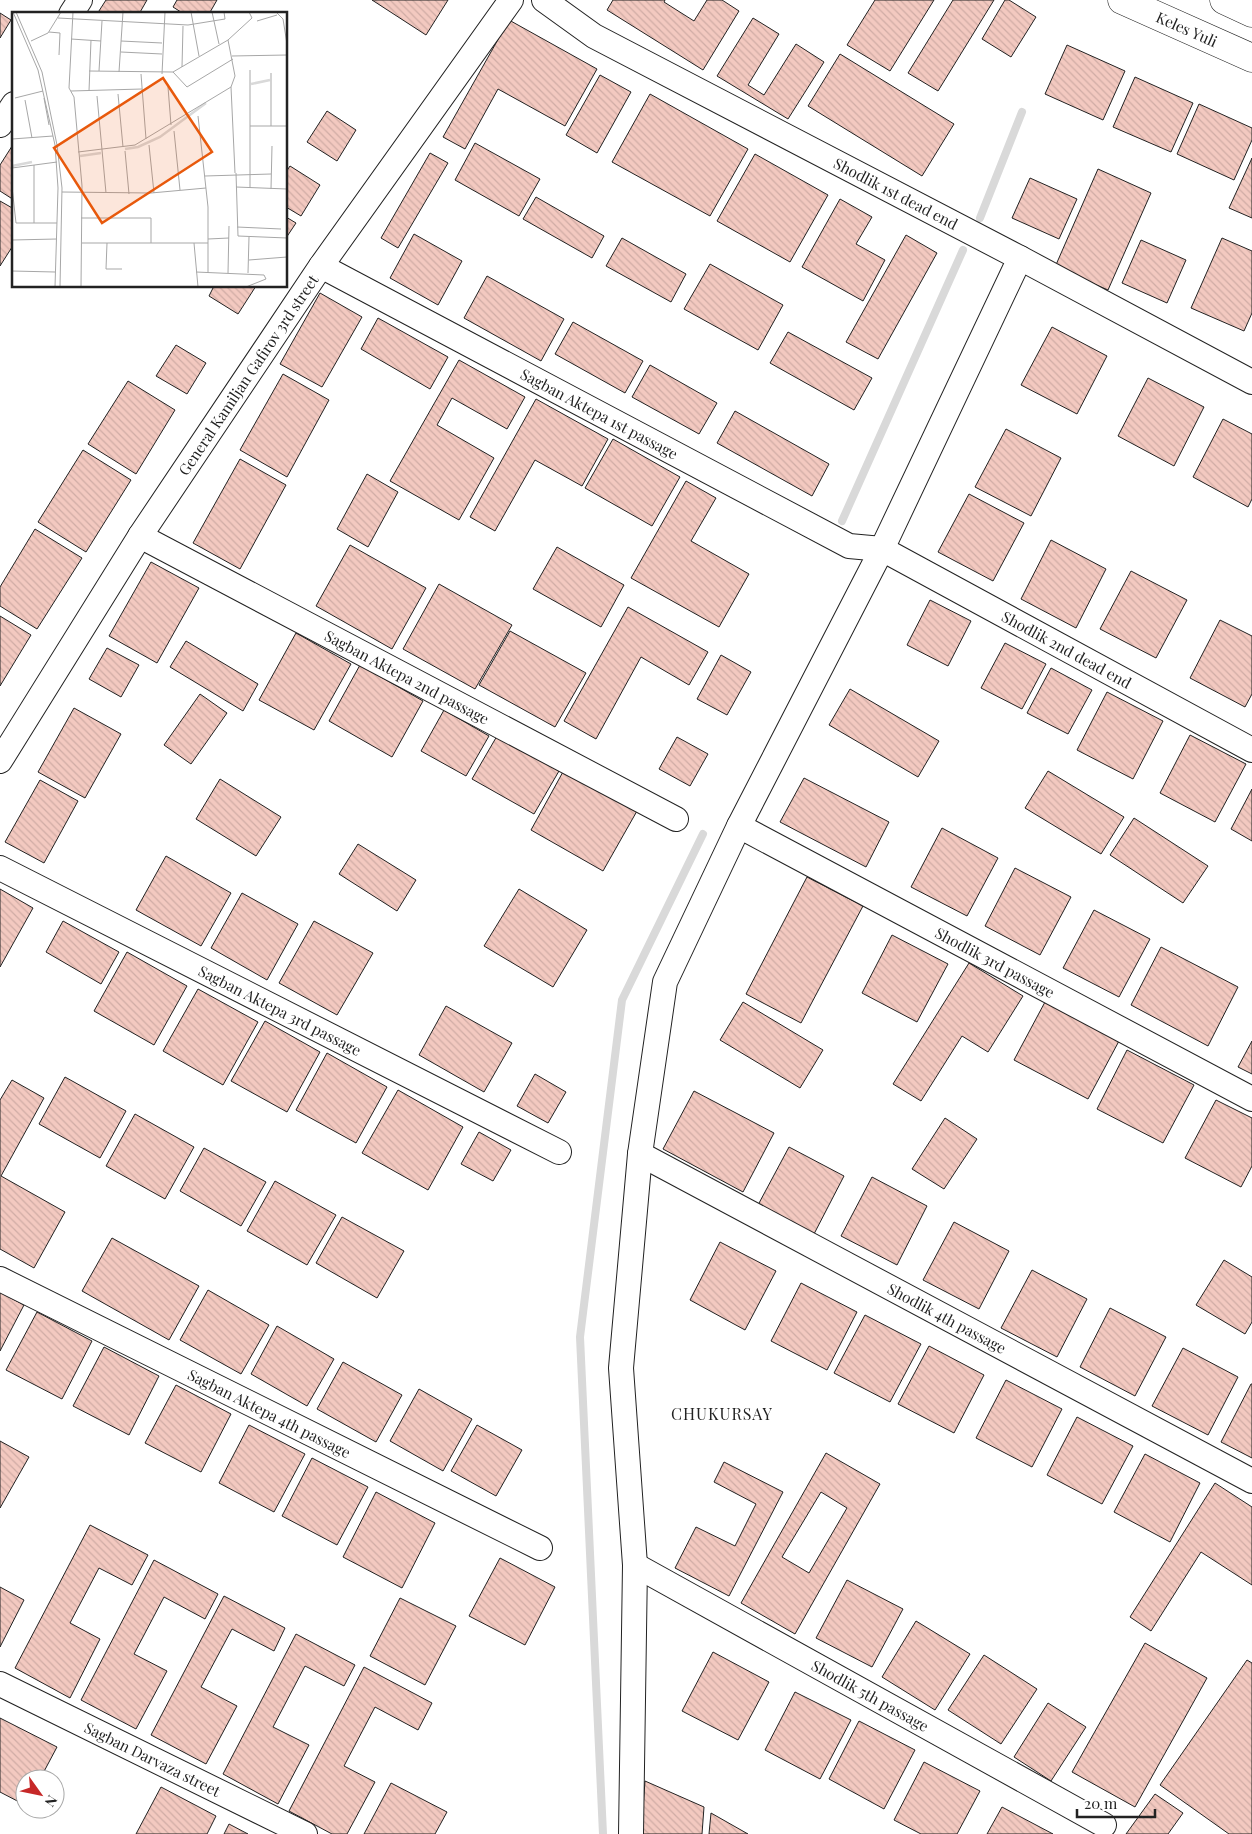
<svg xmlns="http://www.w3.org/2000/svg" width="1252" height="1834" viewBox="0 0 1252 1834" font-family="'Playfair Display',serif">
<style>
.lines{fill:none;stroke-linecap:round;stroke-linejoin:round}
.stream{stroke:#d9d9d9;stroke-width:8}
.building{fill:url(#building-back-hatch);stroke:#222;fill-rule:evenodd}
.street-casing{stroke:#222;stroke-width:26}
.primary-casing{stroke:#222;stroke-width:29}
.street{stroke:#fff;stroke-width:24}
.primary{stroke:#fff;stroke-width:28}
.labels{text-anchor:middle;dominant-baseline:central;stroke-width:4;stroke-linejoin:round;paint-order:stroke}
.street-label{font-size:15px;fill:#222;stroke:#fff}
.neighbourhood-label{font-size:16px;letter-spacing:1px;fill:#222;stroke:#fff}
.inset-river{fill:none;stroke:#d9d9d9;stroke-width:2.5}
.inset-road{fill:none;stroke:#a7a7a7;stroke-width:1}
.view{fill:#e8590c;fill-opacity:0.15;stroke:#e8590c;stroke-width:2.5}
.inset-edge{fill:none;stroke:#222;stroke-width:2.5}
</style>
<defs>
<pattern id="building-back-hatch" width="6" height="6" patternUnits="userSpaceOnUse" patternTransform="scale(1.25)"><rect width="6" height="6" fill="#f3c9c0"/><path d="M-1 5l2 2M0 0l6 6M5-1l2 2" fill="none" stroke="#d0aca5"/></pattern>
</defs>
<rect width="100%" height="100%" fill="#fff"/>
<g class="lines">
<path class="stream" d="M980,218L1022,112
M842,521L963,250
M603,1834L580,1337L622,1000L703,834"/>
</g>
<path class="building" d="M106,0H147L139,14H97Z
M177,0H217L209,14H184L173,7Z
M372,0H448L426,35Z
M613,0H665L664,2L694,21L707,0H722L739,11L703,70L607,10Z
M875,0H934L890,71L847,45Z
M953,0H994L938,91L908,73Z
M1005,0H1009L1036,17L1011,57L982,39Z
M0,13L11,20L0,38Z
M753,18L779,34L748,85L764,95L796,44L824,62L788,119L717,76Z
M509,20L597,69L565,126L498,89L465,149L443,137Z
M1067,45L1125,71L1103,120L1045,94Z
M840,54L954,124L922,176L808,106Z
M600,75L631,92L597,153L566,135Z
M1135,77L1193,103L1171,152L1113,127Z
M650,94L748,149L710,216L612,162Z
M1199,104L1252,128V140L1234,180L1177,154Z
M327,111L356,130L337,161L307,142Z
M14,143V200L0,191V165Z
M475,143L540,179L519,216L455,180Z
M430,153L448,163L398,248L381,238Z
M755,154L828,195L790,262L717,221Z
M1252,158V218L1229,208Z
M290,166L320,185L301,216L286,207V172Z
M1098,169L1151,193L1108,290L1055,267Z
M1030,178L1077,199L1059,239L1012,218Z
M536,197L604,236L592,258L523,219Z
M840,199L872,217L856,244L885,260L863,301L802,267Z
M0,201L14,209V244L0,266Z
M286,217L296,223L286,238Z
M414,234L462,261L438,305L390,278Z
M906,235L937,253L878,359L846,342Z
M622,238L686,274L671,302L606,266Z
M1222,238L1252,251V313L1244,331L1191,308Z
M1141,240L1186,260L1167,303L1122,283Z
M710,264L783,305L758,350L684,309Z
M487,276L564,319L541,361L464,318Z
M214,286H256L238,314L209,296Z
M320,293L362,317L322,387L280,364Z
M378,318L448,357L430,389L361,349Z
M573,322L643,361L625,393L555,354Z
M1052,327L1107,356L1077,414L1021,385Z
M788,332L872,378L854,410L770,363Z
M176,345L206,363L187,394L156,376Z
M459,360L525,397L507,429L452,398L437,425L494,458L459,520L390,481Z
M650,365L717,403L699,434L632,397Z
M283,374L329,400L287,477L240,450Z
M1148,378L1204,407L1174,466L1118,436Z
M128,381L175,410L136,474L88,444Z
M536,399L608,439L582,486L535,460L495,531L470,517Z
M735,411L829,464L812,496L717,443Z
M1223,419L1252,434V499L1248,507L1193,477Z
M1006,429L1061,458L1031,516L975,487Z
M613,439L680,477L652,526L585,488Z
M83,450L131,480L86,552L38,522Z
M240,459L286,485L240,569L193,543Z
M367,474L398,492L368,547L337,529Z
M686,481L716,498L691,541L749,574L719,627L631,578Z
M969,494L1024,523L993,581L938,552Z
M35,529L82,558L37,629L0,606V587Z
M1051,540L1106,569L1076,628L1021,599Z
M350,545L426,588L392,649L316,606Z
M557,547L624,585L601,627L533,589Z
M151,562L199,588L157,663L109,636Z
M1131,571L1187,600L1156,658L1100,629Z
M439,584L512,625L475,689L403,649Z
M930,600L971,621L948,666L907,645Z
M628,607L708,652L689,685L641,657L596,739L564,721Z
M0,616L31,635L0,686Z
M1220,620L1252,636V694L1245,707L1190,678Z
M510,631L586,673L555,727L479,685Z
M296,633L351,664L314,730L259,700Z
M186,641L258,684L243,711L170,667Z
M1005,643L1046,664L1022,709L981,688Z
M107,648L139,665L121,697L89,679Z
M721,655L751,672L727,715L697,699Z
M360,665L423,701L392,757L329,721Z
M1051,668L1092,690L1068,734L1027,713Z
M850,689L939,741L918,777L829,725Z
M1107,692L1163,721L1133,779L1077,750Z
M200,694L227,713L191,764L164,745Z
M74,708L121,734L85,798L38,772Z
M444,710L489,736L466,776L421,751Z
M1190,735L1246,764L1215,822L1160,793Z
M497,736L559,771L534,814L472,779Z
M677,737L708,754L690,786L659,769Z
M564,770L637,811L603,871L531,830Z
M1048,771L1124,817L1101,854L1025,808Z
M804,778L889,822L866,867L780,822Z
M220,779L281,817L256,856L196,819Z
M40,780L78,801L44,863L5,842Z
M1252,789V841L1231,829Z
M1134,818L1208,866L1183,903L1110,855Z
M942,828L998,858L967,916L911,887Z
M358,844L416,880L397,911L339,874Z
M166,856L231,893L201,946L136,910Z
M1015,868L1071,897L1040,955L985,926Z
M807,877L863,906L801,1023L746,994Z
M0,889L33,908L0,967Z
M519,889L587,930L553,987L484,946Z
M242,893L298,924L267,980L211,948Z
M1094,910L1150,939L1119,997L1063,968Z
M63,921L119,952L101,984L46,952Z
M314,921L373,953L337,1015L279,983Z
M892,935L948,964L917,1022L862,993Z
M1161,947L1238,987L1208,1046L1131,1005Z
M127,952L187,986L154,1045L94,1011Z
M969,963L1023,996L988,1052L962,1036L921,1101L893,1084Z
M198,989L258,1022L223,1085L163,1051Z
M743,1002L823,1050L800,1088L720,1040Z
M1045,1002L1119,1041L1088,1099L1014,1060Z
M446,1006L512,1043L484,1092L419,1055Z
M265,1021L320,1052L287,1112L231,1081Z
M1252,1041V1074L1238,1067Z
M1127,1050L1194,1085L1163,1143L1097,1109Z
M327,1053L387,1087L356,1143L296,1110Z
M535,1074L566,1092L548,1123L517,1106Z
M65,1077L126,1111L100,1158L39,1124Z
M12,1080L44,1098L1,1176L65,1212L34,1268L0,1249V1100Z
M398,1090L463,1127L428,1190L362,1153Z
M694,1091L774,1133L743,1192L663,1149Z
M1216,1100L1252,1118V1166L1241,1187L1185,1158Z
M135,1114L194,1147L165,1199L106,1166Z
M945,1118L977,1139L944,1189L912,1169Z
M479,1132L511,1150L493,1181L461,1164Z
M789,1147L844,1176L814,1234L758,1205Z
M204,1148L266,1182L241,1226L180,1191Z
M872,1177L927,1206L897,1265L841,1236Z
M275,1181L336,1215L307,1265L247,1231Z
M342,1217L404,1251L377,1298L316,1263Z
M954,1222L1009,1251L979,1309L923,1280Z
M112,1238L199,1286L169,1340L82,1291Z
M720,1242L776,1271L745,1330L690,1300Z
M1224,1260L1252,1277V1322L1245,1334L1196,1305Z
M1032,1270L1087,1299L1057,1357L1001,1328Z
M801,1283L857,1312L827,1370L771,1341Z
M208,1290L269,1325L241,1374L180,1340Z
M0,1292L24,1305L0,1351Z
M1110,1308L1166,1337L1135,1396L1080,1367Z
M37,1312L92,1341L62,1399L6,1370Z
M865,1315L921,1344L890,1402L834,1373Z
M277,1326L334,1359L307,1406L251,1374Z
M929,1346L984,1375L954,1433L898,1404Z
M104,1347L159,1376L129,1435L73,1406Z
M1183,1348L1238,1377L1208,1435L1152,1406Z
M343,1362L402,1395L376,1442L317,1409Z
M1006,1380L1062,1409L1032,1467L976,1438Z
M1251,1384H1252V1458L1221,1442Z
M176,1385L231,1414L201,1472L145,1443Z
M419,1389L472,1419L443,1471L390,1441Z
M1077,1417L1133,1446L1102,1504L1047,1475Z
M249,1425L305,1454L274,1512L219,1483Z
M477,1425L522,1450L496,1496L451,1471Z
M0,1441L29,1457L0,1508Z
M826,1453L880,1484L795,1634L741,1603ZM821,1492L847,1508L809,1573L782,1557Z
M1145,1454L1200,1483L1170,1542L1114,1512Z
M312,1458L368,1487L337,1545L282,1516Z
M724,1462L783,1492L729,1596L675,1568L696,1527L735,1546L756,1504L714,1482Z
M1215,1483L1252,1507V1585L1201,1552L1151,1631L1130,1617Z
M376,1492L435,1523L402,1588L343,1557Z
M90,1525L148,1555L132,1585L99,1568L70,1623L100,1639L70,1698L15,1668Z
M500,1558L555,1587L525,1645L469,1616Z
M154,1560L218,1594L205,1619L164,1597L134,1654L167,1671L136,1729L81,1700Z
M847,1580L903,1609L872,1667L816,1638Z
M0,1587L24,1600L0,1647Z
M224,1596L285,1628L274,1651L232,1629L201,1687L237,1706L206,1764L151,1735Z
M400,1598L456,1626L425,1685L370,1656Z
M916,1621L970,1654L935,1710L882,1677Z
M296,1634L355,1665L344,1686L305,1666L273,1727L309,1745L278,1804L223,1774Z
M1145,1643L1207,1678L1135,1807L1072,1772Z
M713,1652L769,1682L738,1740L682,1711Z
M984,1655L1037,1689L1001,1744L948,1710Z
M1247,1660L1252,1663V1834H1229L1160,1785Z
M364,1667L432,1703L418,1730L375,1707L344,1766L375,1782L347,1834H332L289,1811Z
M795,1692L851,1720L820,1779L765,1750Z
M1048,1703L1086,1727L1051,1781L1014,1757Z
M0,1718L57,1747L40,1779H25V1805L0,1792Z
M859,1721L915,1750L884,1809L829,1779Z
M924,1762L980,1791L957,1834H921L894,1820Z
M645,1781L704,1807L702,1834H641Z
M391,1783L447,1812L435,1834H364Z
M161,1787L216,1816L207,1834H136Z
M1155,1794L1183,1813L1168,1834H1126Z
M1002,1807L1053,1834H987Z
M711,1813L748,1834H709Z
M229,1824L248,1834H224Z"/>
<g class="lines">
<defs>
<g id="street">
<path id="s1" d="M544,0L594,36L1020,258L1252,382"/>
<path d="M71,14L80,0"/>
<path d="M0,125L14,104"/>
<path id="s2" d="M321,266L849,546L882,549L1252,750"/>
<path id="s3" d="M140,536L676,819"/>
<path id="s4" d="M0,761L140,536L321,266L511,0"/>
<path id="s5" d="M739,826L1252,1099"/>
<path id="s6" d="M0,868L559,1152"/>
<path id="s7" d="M640,1154L1252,1481"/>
<path id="s8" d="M0,1279L540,1548"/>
<path id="s9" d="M635,1565L1104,1825"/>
<path id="s10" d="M0,1684L305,1834"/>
<path d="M631,1834L635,1565L621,1368L640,1154L665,982L739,826L882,549L1020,258"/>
</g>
<g id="primary">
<path id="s11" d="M1122,0L1252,58"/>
<path d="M1224,0L1252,13"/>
</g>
</defs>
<use href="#street" class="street-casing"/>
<use href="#primary" class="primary-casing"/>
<use href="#street" class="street"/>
<use href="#primary" class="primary"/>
</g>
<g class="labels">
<g class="street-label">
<text stroke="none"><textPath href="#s11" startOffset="71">Keles Yuli</textPath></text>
<text stroke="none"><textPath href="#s1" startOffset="402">Shodlik 1st dead end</textPath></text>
<text stroke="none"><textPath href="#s4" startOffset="459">General Kamiljan Gafirov 3rd street</textPath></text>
<text stroke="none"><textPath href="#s2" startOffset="315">Sagban Aktepa 1st passage</textPath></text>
<text stroke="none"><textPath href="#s2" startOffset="841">Shodlik 2nd dead end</textPath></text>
<text stroke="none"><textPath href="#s3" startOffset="302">Sagban Aktepa 2nd passage</textPath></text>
<text stroke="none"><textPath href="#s5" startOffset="290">Shodlik 3rd passage</textPath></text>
<text stroke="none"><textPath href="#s6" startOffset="314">Sagban Aktepa 3rd passage</textPath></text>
<text stroke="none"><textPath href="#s7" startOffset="348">Shodlik 4th passage</textPath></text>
<text stroke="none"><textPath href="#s8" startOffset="301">Sagban Aktepa 4th passage</textPath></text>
<text stroke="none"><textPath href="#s9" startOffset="269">Shodlik 5th passage</textPath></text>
<text stroke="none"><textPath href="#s10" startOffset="170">Sagban Darvaza street</textPath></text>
</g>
<g class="neighbourhood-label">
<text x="722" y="1413">CHUKURSAY</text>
</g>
</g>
<g transform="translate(12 12)">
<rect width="275" height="275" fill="#fff"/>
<path class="inset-river" d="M239,72L258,68M113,137L126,135L148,125L194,91M68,144L89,141M0,154L20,150"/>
<path class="inset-road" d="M1,0L26,58L43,133L46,176L43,275M4,0L30,60L45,133L50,176L48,275M61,0L57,76L62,85L70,174L69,275M179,0L187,44M200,0L207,32M264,0L271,7L275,32M46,6L176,13L213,7L212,0M245,9L265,3M37,20L48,21L47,43M59,27L89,29M19,29L36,21L49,0M109,29L150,31M109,40L150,42M220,44L275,43M170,55L171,14M238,58V176M77,59L161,60L216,28L240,6L237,0M87,59L90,9M107,60L111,0M161,60L175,75L221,47M259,61V114M129,62L134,127M150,62L153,0M156,75L159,113M219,75L223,161M59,79L130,77M77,79L79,28M106,82L111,135M85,84L94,181M3,86L31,79M32,86L37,113M13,88L20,126M186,104L196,195V261M238,114H275M162,119L168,178M0,127L41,124M137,133L142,181M113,139L117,182M66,140L123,133L219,75L223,64L216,28M22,153V211M0,156L45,150M224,161L226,224L275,226M193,164L259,162M0,175L4,211H45M224,175L275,177M259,177L260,134M50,180L139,181L194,176M69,206H139V231M225,215L269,217M196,227L217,226M0,228L45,227M70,231H196M95,231L94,257H110M182,231L186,275M237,248L275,245M0,259L43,260M184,260L252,263L254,267L234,275M216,261L217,214M236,261L237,225"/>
<path class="view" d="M151,66L200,140L90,211L42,136Z"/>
<rect width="275" height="275" class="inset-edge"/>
</g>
<g transform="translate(40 1794) rotate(123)"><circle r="24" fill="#ffffff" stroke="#a7a7a7"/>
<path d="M0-4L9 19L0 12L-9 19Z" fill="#c62828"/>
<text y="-8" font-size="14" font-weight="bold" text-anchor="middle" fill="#222222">N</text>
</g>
<path d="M1077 1809v8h78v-8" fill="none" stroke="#222222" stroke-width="2.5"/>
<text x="1084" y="1809" font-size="15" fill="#222222" stroke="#ffffff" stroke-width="4" paint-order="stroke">20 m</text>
</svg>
